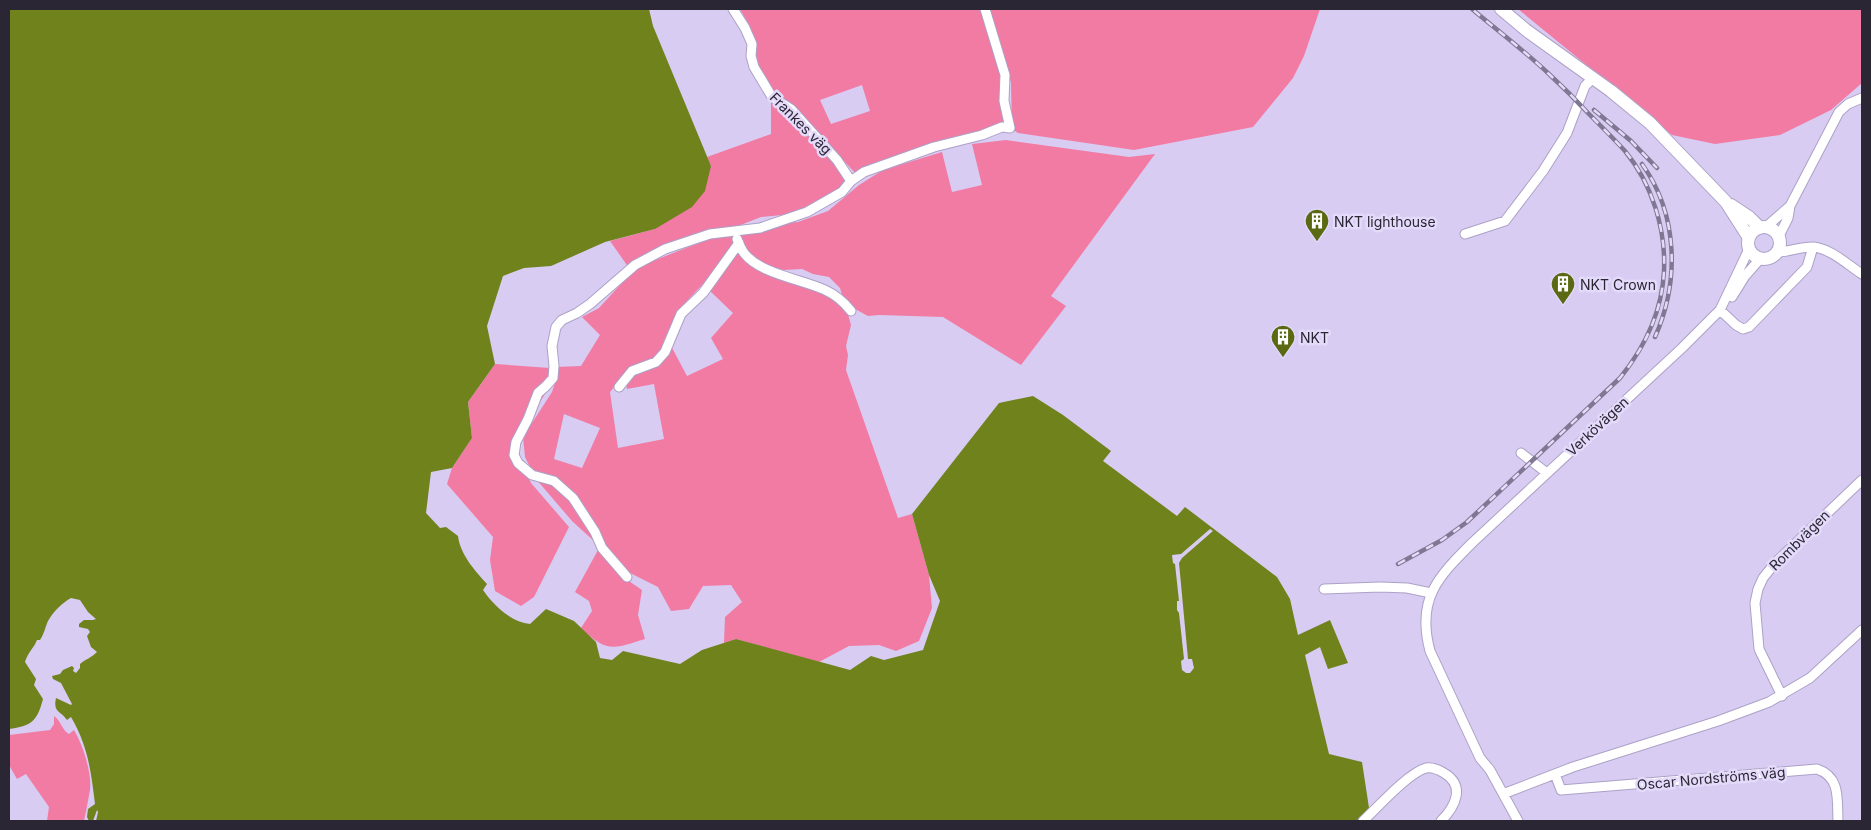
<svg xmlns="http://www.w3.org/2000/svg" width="1871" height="830" viewBox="0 0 1871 830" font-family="Inter,sans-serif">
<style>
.green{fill:#f27ba4;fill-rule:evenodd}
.water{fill:#70821b}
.pier{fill:#d8ccf3}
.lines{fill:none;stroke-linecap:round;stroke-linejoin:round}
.minor-casing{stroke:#aca1c6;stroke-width:11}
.secondary-casing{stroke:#aca1c6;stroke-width:14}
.minor{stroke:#fff;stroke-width:9}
.secondary{stroke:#fff;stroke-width:12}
.rail-casing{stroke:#807792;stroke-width:4.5}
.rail{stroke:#e4dafa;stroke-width:2.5;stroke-dasharray:8;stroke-linecap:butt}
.labels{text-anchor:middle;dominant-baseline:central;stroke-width:5;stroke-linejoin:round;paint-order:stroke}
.street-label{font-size:14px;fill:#2b2634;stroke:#e4dafa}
.poi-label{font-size:14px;fill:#2b2634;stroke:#e4dafa;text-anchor:start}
</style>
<rect width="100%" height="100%" fill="#d8ccf3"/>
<path class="green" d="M740,9H981L1000,65L1003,106V133H989L856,174L795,108L772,91L757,63L755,43L749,25ZM862,85L870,111L831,124L820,100Z
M985,9H1320L1304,56L1293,78L1253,127L1134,150L1018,133L1012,129L1011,82L994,39Z
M1518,9H1862V83L1831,110L1780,135L1715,144L1672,135Z
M771,98C794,115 840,157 846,185L802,213L761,217L733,228L707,233L629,268L610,241L655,229L711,166L707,157L771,134Z
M1006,140L1129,157L1155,154L1051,296L1066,306L1021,365L943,317L879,315L868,316L855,309L843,298L840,288L829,277L813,274L802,269L784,270L771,267L758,260L748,251L738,235L765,225L798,222L828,211L859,185L883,170L942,152L952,192L982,185L972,144Z
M731,234L735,242L703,284L680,308L666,336L661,349L653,359L631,367L610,392L618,448L664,439L654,384L627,389L626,382L631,374L657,364L670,344L687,376L723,359L711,338L733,313L708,289L738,248L742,254L824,292L839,302L847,311L851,325L846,346L848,355L846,370L898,518L912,514L929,575L932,608L919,641L896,651L879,645L849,646L819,662L736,639L724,643L725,617L742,602L731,585L703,586L689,609L671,611L658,587L628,572L572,521L536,479L525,457L523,437L552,392L556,380V367L581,366L600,335L582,317L599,308L632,272L640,266L709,239ZM564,414L600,428L582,468L554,459Z
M495,364L550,368L551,379L547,391L516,438L520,459L531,483L569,527L534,597L521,606L495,591L490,560L493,537L447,484L452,468L472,438L468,402Z
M598,550L623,577L642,590L638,615L645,639C613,649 607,653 581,628L592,611L589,601L575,592Z
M54,716C61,721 62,730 69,734L74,730C83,745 92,773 90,790C88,801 86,811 84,821H47L49,807L26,774L17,779L9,765V735L50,730L54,724Z"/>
<path class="water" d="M9,9H649L653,26L711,166L705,191L692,207L655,229L605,242L551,266L524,268L503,276L487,326L495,364L468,402L472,438L452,468L431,472L426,513L440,528L446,527L458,536C460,554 475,571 487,584L483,590C493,605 511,622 530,624L546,609L574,621L596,642L600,658L612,660L623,651L680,664L702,650L736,639L850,670L871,656L884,660L923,650L940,601L929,575L912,514L999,403L1033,396L1063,415L1111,451L1103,461L1177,516L1185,507L1277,577L1290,599L1298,635L1330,620L1348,663L1328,669L1320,647L1305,655L1329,754L1362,762L1371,821H96L98,812L97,810L93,821H89L87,817L88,809L95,804C91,771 88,746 71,717L67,720C60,710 53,713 56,698L71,705L72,704L61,683L53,679L52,676L60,674L63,670L72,666L74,668L73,671L76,673L80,668V664C86,659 91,658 97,652L91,647L87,636L90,632L88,629L79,627V624L84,620H93L96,619L88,612L80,600L71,598C62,603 53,612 48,621C45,628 44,634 40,640H37C34,648 28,652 25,662L36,679L34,685L43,699C37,722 31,726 9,729Z"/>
<path class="pier" d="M1210,529L1213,531L1182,558L1179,563L1188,659H1192L1194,668L1190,673H1186L1182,670L1181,661L1184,659L1179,613L1177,610V601H1179L1175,564L1173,563L1172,555L1181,554Z"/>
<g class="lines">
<defs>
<path id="minor" d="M733,9L745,28L752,44L751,56L754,67L772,97L791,109L837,160L851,181
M1766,227L1790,206
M1465,234L1505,221L1543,171L1567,133L1585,86L1593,78
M1779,236L1788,218L1790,206L1839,112L1848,104L1862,98
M737,239C739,244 741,249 744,253C760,274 801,279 825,290C836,295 844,302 851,311
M1778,252C1790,252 1802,246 1814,247C1831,249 1848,265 1862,274
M1732,297L1745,276L1760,259
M1720,310L1736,325L1743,329L1749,327L1807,267L1813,247
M619,387L632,371L656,362L665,352L681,314L703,293L739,243
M1521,453L1547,473
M627,577L602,548L595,532L573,498L554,481L532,475L518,463L514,455L516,442L528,419L538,393L546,386L553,378L554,366L552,346L556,327L562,320L577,313L590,304L635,265L665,249L710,234L760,228L807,212L842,192L851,181L864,172L934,147L982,135L1002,127L1010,128L1004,101L1005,75L985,9
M1324,589L1380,587L1407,588L1431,593
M1782,696L1759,649L1755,603L1758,589L1763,578L1775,563L1862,480
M1555,774L1561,790L1817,769C1841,777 1837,800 1838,821
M1503,794L1573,767L1718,721L1769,702L1810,678L1862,630
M1363,821C1377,808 1408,773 1426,768C1432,767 1439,770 1444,773C1466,786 1455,807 1441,821
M1518,821L1490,770L1480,758L1430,651C1416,599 1438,577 1472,543L1682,348L1720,310L1749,249"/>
<path id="secondary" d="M1501,9L1526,30L1611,91L1650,123L1726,202L1749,238
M1731,205L1749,217L1760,228
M1748 243a16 16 0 1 1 32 0a16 16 0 1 1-32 0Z"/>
</defs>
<use href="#minor" class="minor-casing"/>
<use href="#secondary" class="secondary-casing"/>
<use href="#minor" class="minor"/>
<use href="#secondary" class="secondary"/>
<defs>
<path id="rail" d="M1594,110L1631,141L1657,168
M1642,164C1678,214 1680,281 1655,337
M1398,564L1442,540L1467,522L1620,378C1645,347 1662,312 1664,271C1666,229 1652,184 1625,151C1613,138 1600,125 1588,113C1576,100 1563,87 1550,75C1526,52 1498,31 1472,9"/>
</defs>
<use href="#rail" class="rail-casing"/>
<use href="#rail" class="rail"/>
</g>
<defs>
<symbol id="building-pin" viewBox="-11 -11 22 30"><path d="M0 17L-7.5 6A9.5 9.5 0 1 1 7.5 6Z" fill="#5a6912" stroke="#e4dafa"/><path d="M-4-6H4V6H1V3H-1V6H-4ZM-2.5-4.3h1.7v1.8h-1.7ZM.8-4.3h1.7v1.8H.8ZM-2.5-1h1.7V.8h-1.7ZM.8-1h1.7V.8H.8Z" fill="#fff"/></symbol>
</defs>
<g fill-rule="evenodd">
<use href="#building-pin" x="1303" y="207" width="28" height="38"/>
<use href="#building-pin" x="1549" y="270" width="28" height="38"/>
<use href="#building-pin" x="1269" y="323" width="28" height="38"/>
</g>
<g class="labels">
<g class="street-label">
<text transform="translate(801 123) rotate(45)">Frankes väg</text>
<text transform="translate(1597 426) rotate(-43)">Verkövägen</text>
<text transform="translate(1799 540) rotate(-45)">Rombvägen</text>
<text transform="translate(1711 778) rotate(-5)">Oscar Nordströms väg</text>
</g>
<g class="poi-label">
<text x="1334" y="221">NKT lighthouse</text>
<text x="1580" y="284">NKT Crown</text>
<text x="1300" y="337">NKT</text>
</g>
</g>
<rect width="1871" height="830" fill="none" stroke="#2b2634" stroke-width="20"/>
</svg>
